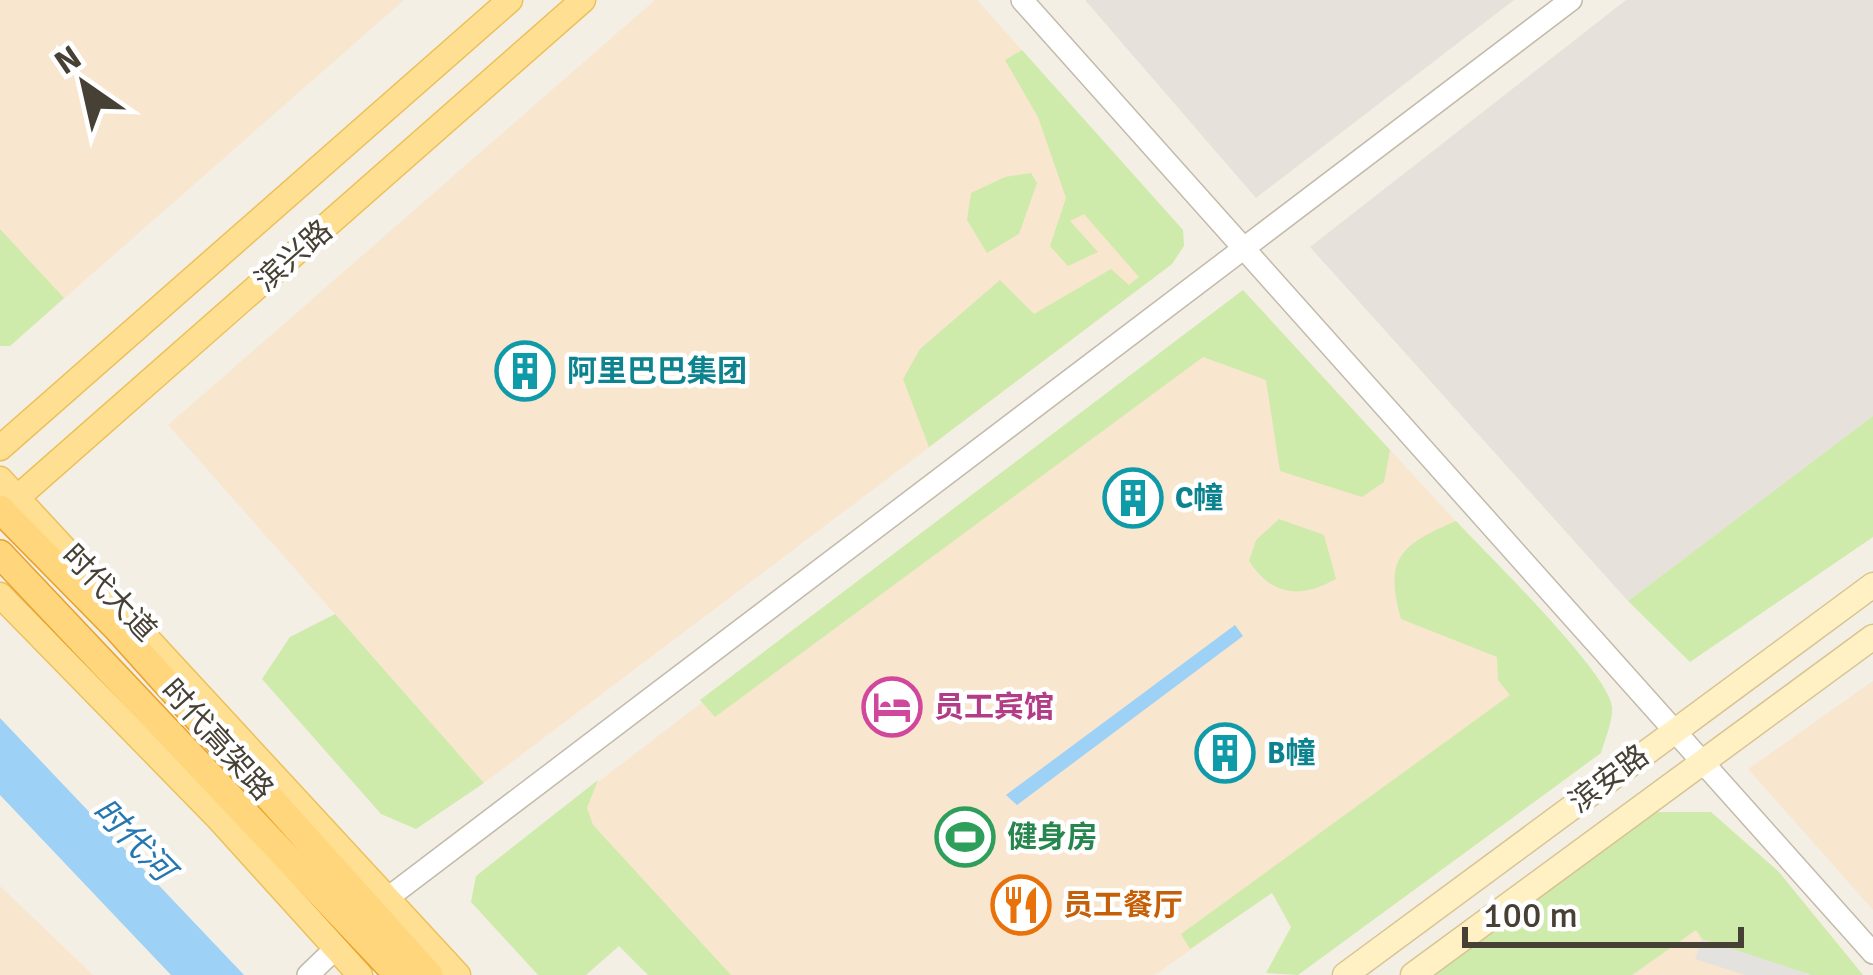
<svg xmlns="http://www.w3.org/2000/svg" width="1873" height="975" viewBox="0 0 1873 975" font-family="Signika,'Noto Sans SC',sans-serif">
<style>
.commercial{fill:#f8e6cf}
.industrial{fill:#e6e1da}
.green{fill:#ceebab}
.parking{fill:#e4e2de}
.water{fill:#9dd1f5}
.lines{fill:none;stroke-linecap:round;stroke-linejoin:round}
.tertiary-casing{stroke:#c3baaa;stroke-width:24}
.secondary-casing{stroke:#d7c492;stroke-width:27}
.primary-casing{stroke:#ecc05b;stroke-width:27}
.trunk-casing{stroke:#e8a22b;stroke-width:30}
.tertiary{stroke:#fff;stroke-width:21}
.secondary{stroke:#fff1c4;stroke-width:24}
.primary{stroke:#ffe093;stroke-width:24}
.trunk{stroke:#ffd67c;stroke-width:27}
.labels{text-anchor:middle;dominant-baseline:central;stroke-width:9;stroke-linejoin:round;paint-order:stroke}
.street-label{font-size:30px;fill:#474034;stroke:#fff}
.culture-label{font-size:30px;font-weight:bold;fill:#0d838f;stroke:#fff;text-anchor:start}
.hotel-label{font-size:30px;font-weight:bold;fill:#b23c85;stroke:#fff;text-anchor:start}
.leisure-label{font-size:30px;font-weight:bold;fill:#27864d;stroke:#fff;text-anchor:start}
.food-label{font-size:30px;font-weight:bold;fill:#c56008;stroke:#fff;text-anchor:start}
.water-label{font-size:33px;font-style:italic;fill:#2577b2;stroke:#fff}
</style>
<rect width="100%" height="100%" fill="#f4efe5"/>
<path class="commercial" d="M0,0H404L10,346H0Z
M655,0H977L1183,230L1184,246L1172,264L484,783L168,425Z
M1243,290L1590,667L1155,975H684L552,817Z
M1873,681V910L1748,769Z
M1778,871L1863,975H1632Z
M0,886L93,975H94H0Z"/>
<path class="industrial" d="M1085,0H1514L1256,198Z
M1626,0H1873V416L1628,601L1310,247Z"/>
<path class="green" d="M1022,50L1183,230L1184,246L1172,264L929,447L903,379L920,349L1000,280L1034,314L1111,269L1129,285L1139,277L1084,214L1070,221L1098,252L1068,266L1050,246L1066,198L1038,117L1005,60Z
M1031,173L1037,183L1019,234L987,253L967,220L971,193L1005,177Z
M0,229L64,298L10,346H0Z
M1243,290L1390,450L1384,482L1362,497L1280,471L1266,380L1203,357L715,717L700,700Z
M1873,416V537L1690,662L1628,601Z
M1279,519L1324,535L1336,579C1300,599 1272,596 1249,561L1256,540Z
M1456,521C1485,552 1610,674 1612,707C1613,721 1605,739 1601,753L1298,975L1266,973L1291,927L1272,893L1190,949L1181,934L1510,695L1498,680L1497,657L1401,619C1384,558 1400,545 1456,521Z
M335,614L484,783L416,829L381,814L262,679L290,637Z
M598,780L587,808L593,825L731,975H648L619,946L586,975H538L471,902L476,876Z
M1656,812H1711L1778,871L1863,975H1811L1702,939L1696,930L1632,975H1433Z"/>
<path class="parking" d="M1702,939L1811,975H1745L1695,959Z"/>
<path class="water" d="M1235,625L1243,636L1017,805L1006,795Z
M0,718L244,975H171L0,795Z"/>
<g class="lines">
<defs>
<path id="tertiary" d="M1022,0L1873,953
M389,897L1571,0
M308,975L335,949"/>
<path id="secondary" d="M1345,975L1873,585
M1413,975L1873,637"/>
<path id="primary" d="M0,448L510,0
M0,479L458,975
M0,503L18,497L583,0
M0,595L217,817L360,975"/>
<path id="trunk" d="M0,509L116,627L429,975
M0,554L398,975"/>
</defs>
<use href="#tertiary" class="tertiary-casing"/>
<use href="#secondary" class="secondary-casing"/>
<use href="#primary" class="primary-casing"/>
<use href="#trunk" class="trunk-casing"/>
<use href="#tertiary" class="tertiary"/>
<use href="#secondary" class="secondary"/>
<use href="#primary" class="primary"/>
<use href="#trunk" class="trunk"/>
</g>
<defs>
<symbol id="building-ring" viewBox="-11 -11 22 22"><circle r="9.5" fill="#fff" stroke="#0f9aa8" stroke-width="1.5"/><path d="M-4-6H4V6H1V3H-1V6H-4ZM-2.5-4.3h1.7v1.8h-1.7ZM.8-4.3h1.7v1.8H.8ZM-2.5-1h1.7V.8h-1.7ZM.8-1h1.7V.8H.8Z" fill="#0f9aa8"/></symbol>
<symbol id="hotel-ring" viewBox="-11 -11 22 22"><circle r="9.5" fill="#fff" stroke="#d1479c" stroke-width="1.5"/><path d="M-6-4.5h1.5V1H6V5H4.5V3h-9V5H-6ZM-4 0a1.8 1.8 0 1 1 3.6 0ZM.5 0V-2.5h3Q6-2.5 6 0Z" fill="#d1479c"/></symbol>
<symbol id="stadium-ring" viewBox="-11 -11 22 22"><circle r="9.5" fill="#fff" stroke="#2e9e5b" stroke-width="1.5"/><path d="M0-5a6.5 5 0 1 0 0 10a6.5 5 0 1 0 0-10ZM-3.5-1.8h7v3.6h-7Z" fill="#2e9e5b"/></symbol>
<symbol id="restaurant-ring" viewBox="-11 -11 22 22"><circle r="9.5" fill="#fff" stroke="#e8710a" stroke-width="1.5"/><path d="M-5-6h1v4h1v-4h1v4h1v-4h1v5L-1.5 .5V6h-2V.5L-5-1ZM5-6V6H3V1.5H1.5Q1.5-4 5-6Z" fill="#e8710a"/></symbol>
</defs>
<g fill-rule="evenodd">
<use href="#building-ring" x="492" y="338" width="66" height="66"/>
<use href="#building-ring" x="1100" y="465" width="66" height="66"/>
<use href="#hotel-ring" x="859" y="674" width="66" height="66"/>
<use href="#building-ring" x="1192" y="720" width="66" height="66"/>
<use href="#stadium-ring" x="932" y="804" width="66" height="66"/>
<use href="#restaurant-ring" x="988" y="872" width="66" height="66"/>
</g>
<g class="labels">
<g class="street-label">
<text transform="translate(294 256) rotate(-41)">滨兴路</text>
<text transform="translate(109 593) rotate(46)">时代大道</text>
<text transform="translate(217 740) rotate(48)">时代高架路</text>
<text transform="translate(1609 779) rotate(-37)">滨安路</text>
</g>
<g class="culture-label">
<text x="567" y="371">阿里巴巴集团</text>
<text x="1175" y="498">C幢</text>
<text x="1267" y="753">B幢</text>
</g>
<g class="hotel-label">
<text x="934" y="707">员工宾馆</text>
</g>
<g class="leisure-label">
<text x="1007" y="837">健身房</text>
</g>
<g class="food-label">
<text x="1063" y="905">员工餐厅</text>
</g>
<g class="water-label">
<text transform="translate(133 840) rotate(46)">时代河</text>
</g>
</g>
<g transform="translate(84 84) rotate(326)" stroke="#ffffff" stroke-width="9" paint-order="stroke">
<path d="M0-9L21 45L0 30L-21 45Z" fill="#474034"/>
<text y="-18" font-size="33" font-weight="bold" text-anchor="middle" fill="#474034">N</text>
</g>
<path d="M1465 927v18h276v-18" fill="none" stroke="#474034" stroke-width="6"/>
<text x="1483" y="927" font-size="36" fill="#474034" stroke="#ffffff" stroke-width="9" paint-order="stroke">100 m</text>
</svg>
